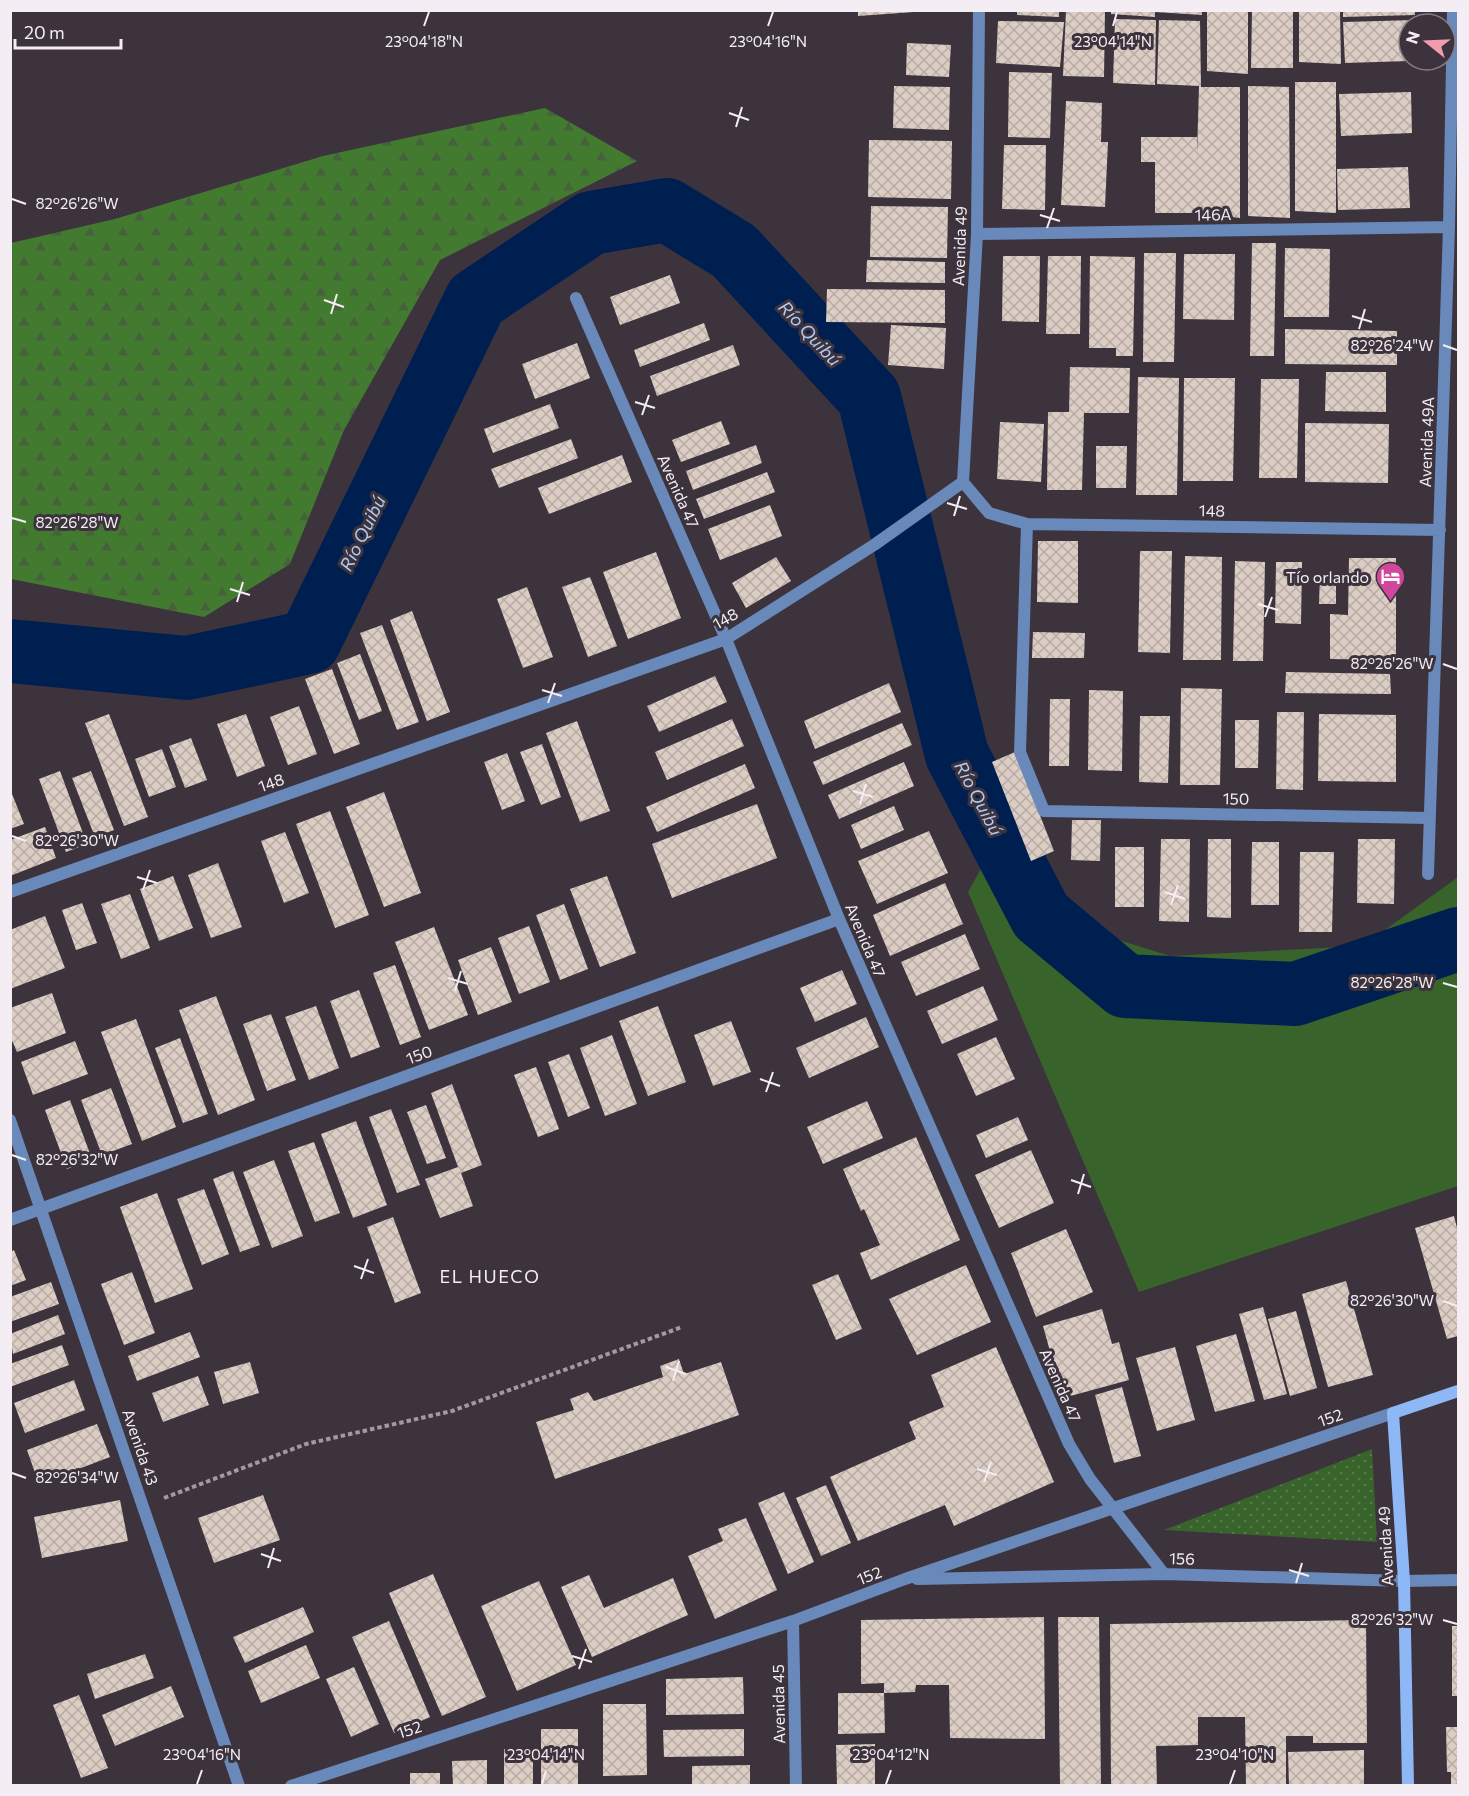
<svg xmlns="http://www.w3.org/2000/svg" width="1469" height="1796" viewBox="0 0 1469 1796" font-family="Commissioner,sans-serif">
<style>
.grass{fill:#38632a}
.forest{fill:url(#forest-firs)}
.park{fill:url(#park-dots)}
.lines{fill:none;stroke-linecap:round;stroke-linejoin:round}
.river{stroke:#001f51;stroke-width:64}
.building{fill:url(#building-cross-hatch)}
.path{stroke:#a19aa1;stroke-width:4;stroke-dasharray:4.5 3;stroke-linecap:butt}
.street{stroke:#6989ba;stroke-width:12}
.secondary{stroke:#8eb7f5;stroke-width:12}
.ticks{fill:none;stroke:#f4eef4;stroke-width:2}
.labels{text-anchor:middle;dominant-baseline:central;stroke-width:6;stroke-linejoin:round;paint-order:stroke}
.street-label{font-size:16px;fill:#f4eef4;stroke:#3c333d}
.poi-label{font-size:16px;fill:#f4eef4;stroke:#3c333d;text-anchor:end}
.water-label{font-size:18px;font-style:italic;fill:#b2cbf2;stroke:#3c333d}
.neighbourhood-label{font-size:18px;letter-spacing:1.5px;fill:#f4eef4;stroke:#3c333d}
.ticks-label{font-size:15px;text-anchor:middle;fill:#f4eef4;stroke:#3c333d;stroke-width:6;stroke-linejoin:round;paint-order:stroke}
</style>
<defs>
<pattern id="forest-firs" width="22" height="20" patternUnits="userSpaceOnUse" patternTransform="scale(1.5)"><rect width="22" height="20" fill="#427b30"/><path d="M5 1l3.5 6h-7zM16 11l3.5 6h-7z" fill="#46613c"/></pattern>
<pattern id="park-dots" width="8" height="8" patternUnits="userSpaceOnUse" patternTransform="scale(1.5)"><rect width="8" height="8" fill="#38632a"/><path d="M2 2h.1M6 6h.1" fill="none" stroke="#557a4a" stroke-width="1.8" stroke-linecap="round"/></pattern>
<pattern id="building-cross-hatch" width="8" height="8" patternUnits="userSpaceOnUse" patternTransform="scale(1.5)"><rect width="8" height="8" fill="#dccdc4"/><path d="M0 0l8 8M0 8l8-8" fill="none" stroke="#b7aca5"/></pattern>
</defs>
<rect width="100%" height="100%" fill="#3c333d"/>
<path class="grass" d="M1010,816L1030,862L1106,936L1170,956L1363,946L1458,877V1186L1139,1292L968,892Z"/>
<path class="forest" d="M545,108L637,161L440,260L344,430L290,564L204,617L11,579V243L115,219L323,156Z"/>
<path class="park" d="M1372,1449L1377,1542L1164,1530Z"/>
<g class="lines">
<path class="river" d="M10,651L187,668L309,642L476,300L591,223L667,210L734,251L869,397L957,755L1041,916L1125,986L1295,994L1458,939"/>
</g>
<path class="building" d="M858,10H914V12L858,16Z
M1017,10H1059V17L1017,15Z
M1066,10H1105L1104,77L1063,76Z
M1111,10H1202V15L1155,12V17L1111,14Z
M1207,10H1248V74L1207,71Z
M1252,10H1293V68H1251Z
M1299,10H1340L1341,64L1299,62Z
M1343,10H1415V15L1343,17Z
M1115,19L1156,20L1155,85L1113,83Z
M1159,20L1200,21L1201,87H1240V218L1196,213H1155V162H1141V137H1197V154L1199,86L1157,84Z
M1415,20V24H1409V61L1345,63L1343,22Z
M998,21L1064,22L1060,67L996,63Z
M907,43L951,45L949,77L906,75Z
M1009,72L1052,73L1050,138L1008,137Z
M1295,82H1336V213L1295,211Z
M894,86L950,87L949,130L893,128Z
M1248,86L1289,87L1290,218L1248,216Z
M1411,92L1412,133L1341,136L1339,94Z
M1066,101L1102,103L1101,142H1108L1105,207L1061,205Z
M869,140L952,141L951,199L868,197Z
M1004,145H1046L1045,210L1002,209Z
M1408,167L1410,208L1338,210L1337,169Z
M871,206L948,207L947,258L870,257Z
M1252,243H1276L1274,356H1250Z
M1285,248L1330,249L1329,317H1284Z
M1144,253H1176L1174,362H1143Z
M1184,254H1235L1234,320L1183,319Z
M1003,256H1040L1039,322L1002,321Z
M1048,256H1081L1080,334H1046Z
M1090,256L1135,257L1133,356H1116V348H1089Z
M867,260L945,262V283L866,282Z
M670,275L680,303L620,325L610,297Z
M827,289L945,290V323L826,322Z
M704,323L710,340L640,367L634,350Z
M891,325L946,328L944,369L888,365Z
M1285,329L1397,331V365L1285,364Z
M577,343L590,378L535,399L522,364Z
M733,345L740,365L657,396L650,376Z
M1070,367L1130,368L1129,413H1084L1082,490H1047L1048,412H1069Z
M1326,372H1386V412L1325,411Z
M1138,377L1179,378L1177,495H1136Z
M1184,378H1235L1233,481H1183Z
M1261,379H1299L1297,478H1259Z
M550,404L559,428L493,453L484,429Z
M721,421L730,444L681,462L672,440Z
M1000,422L1044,424L1041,482L997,479Z
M1305,423L1389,424L1388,483L1305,482Z
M571,439L578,458L499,488L491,469Z
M756,445L762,463L693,490L686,471Z
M1096,446H1127L1126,488H1096Z
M622,455L632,482L549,514L538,488Z
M767,472L775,492L704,519L696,499Z
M770,505L782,536L720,560L708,529Z
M1038,541H1078V603L1037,602Z
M1140,551H1172L1170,653L1138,652Z
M656,552L681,618L628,639L603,572Z
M1185,556L1222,557L1221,660H1183Z
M776,557L791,581L746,608L732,583Z
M1349,558H1396V660L1330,659V614L1348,615Z
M1235,561L1265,562L1263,661H1233Z
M1276,562H1302L1301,624L1275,623Z
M1320,574H1336V604H1319Z
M590,577L617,646L588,657L562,587Z
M527,587L553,657L523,668L497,599Z
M412,611L450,712L427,721L390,620Z
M382,625L419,722L397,730L360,633Z
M1033,632L1085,633L1084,658H1032Z
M360,654L382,711L359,720L337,663Z
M332,669L360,744L334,754L305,679Z
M1286,672L1390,674L1391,694L1285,693Z
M715,676L727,702L659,732L647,706Z
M889,683L901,712L815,749L804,721Z
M1181,688L1222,689L1220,785H1180Z
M1089,690L1123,691L1122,771L1088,770Z
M1050,699H1070L1069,766H1049Z
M299,706L317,754L288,765L270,717Z
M1277,712H1304L1303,790L1276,789Z
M109,714L148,817L124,826L85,723Z
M246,714L265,766L237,777L217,724Z
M1319,714L1396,715V782L1318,781Z
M1140,716H1170L1168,783L1139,782Z
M732,719L744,746L667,780L655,752Z
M1235,720H1259L1258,768H1235Z
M577,721L610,811L580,822L546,733Z
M902,723L912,745L823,785L813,762Z
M191,738L207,780L185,788L169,746Z
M542,744L561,797L541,805L520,752Z
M162,749L176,787L149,797L135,759Z
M1015,752L1054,851L1031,861L992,762Z
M507,753L525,801L502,810L484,762Z
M904,762L914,786L839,819L828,795Z
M745,764L755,788L657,832L646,807Z
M60,771L87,844L66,852L39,779Z
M91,771L114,830L95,837L72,778Z
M10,789L24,824L10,829Z
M384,792L421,893L384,907L346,807Z
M757,804L777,858L672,898L652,844Z
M894,806L904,830L861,849L851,825Z
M330,811L369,915L335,928L296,824Z
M1072,820H1101L1100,861L1071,860Z
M45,827L56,858L10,876V840Z
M929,831L948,873L877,904L858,861Z
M285,832L309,893L284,903L261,841Z
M1161,839H1190L1189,922L1159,921Z
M1208,839H1231V918L1207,917Z
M1358,839H1395L1394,904L1357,903Z
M1252,842H1279V905H1251Z
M1115,847H1144V907H1115Z
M1300,852H1334L1332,932H1299Z
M218,863L242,927L211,938L188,875Z
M173,876L193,928L159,941L140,889Z
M607,876L636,953L600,967L570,889Z
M945,883L963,924L890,956L873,915Z
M130,894L150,948L121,959L101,904Z
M82,903L97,943L76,950L62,910Z
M564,904L588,969L560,980L536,915Z
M45,916L65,968L10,989V930Z
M529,926L550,982L519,994L498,938Z
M434,927L468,1015L429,1030L395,942Z
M965,934L980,969L916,996L901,962Z
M491,947L512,1002L478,1015L458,960Z
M395,965L421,1037L400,1045L373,973Z
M842,970L857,1004L815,1022L800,988Z
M983,986L998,1020L942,1044L927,1011Z
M359,990L380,1047L351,1058L330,1001Z
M52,993L66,1033L17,1052L10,1036V1008Z
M216,996L255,1100L218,1115L179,1010Z
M316,1006L339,1068L309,1080L285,1017Z
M658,1006L686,1082L648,1096L619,1021Z
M271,1014L296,1080L267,1091L243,1024Z
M866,1017L879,1047L809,1078L796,1048Z
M136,1019L176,1127L142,1141L101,1032Z
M731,1021L751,1072L713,1086L694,1035Z
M612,1035L637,1104L605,1116L580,1048Z
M996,1037L1015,1079L976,1096L957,1054Z
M180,1038L208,1114L183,1123L155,1048Z
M75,1041L88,1074L33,1095L21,1062Z
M569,1054L590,1108L568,1117L548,1062Z
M536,1067L559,1129L538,1137L514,1075Z
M452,1084L482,1165L461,1173L473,1206L440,1218L425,1179L458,1167L431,1093Z
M111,1088L132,1144L102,1155L81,1100Z
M70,1100L92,1159L67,1169L45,1110Z
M867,1101L883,1138L823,1164L807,1127Z
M426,1105L446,1158L427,1164L407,1112Z
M391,1109L420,1185L397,1193L369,1117Z
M1018,1117L1028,1140L986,1158L976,1135Z
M356,1121L387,1205L353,1218L321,1134Z
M916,1137L960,1240L871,1280L860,1253L880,1245L864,1209L861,1211L843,1169Z
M314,1142L340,1213L315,1222L288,1151Z
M1031,1150L1054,1203L999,1228L975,1175Z
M274,1160L303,1236L272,1248L243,1172Z
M233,1171L260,1245L240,1252L213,1179Z
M204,1189L229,1254L202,1265L177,1199Z
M157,1193L193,1289L155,1303L120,1207Z
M1454,1216L1458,1232V1336L1447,1339L1415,1228Z
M393,1217L421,1293L395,1303L367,1227Z
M1066,1229L1093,1292L1036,1317L1011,1253Z
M14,1250L26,1280L10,1286V1252Z
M966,1265L991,1322L917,1355L889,1299Z
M132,1272L155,1333L124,1345L101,1284Z
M838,1274L862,1329L836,1340L812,1285Z
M1346,1281L1373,1375L1328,1387L1302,1294Z
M51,1282L59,1304L10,1322V1297Z
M1263,1307L1287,1394L1264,1400L1239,1314Z
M1102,1309L1112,1344L1119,1342L1129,1380L1063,1398L1043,1326Z
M1296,1311L1317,1388L1290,1396L1268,1319Z
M58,1315L65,1334L13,1354L10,1334Z
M190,1332L200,1357L137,1381L128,1356Z
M1236,1334L1255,1401L1215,1412L1196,1346Z
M62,1345L69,1365L10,1387V1364Z
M996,1347L1054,1482L954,1526L945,1505L858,1541L830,1477L916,1439L909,1422L944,1407L931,1375Z
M1175,1347L1195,1420L1157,1431L1136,1358Z
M679,1359L684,1374L721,1362L739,1415L555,1479L536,1422L574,1410L570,1399L588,1392L594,1401L663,1377L660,1366Z
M250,1362L259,1393L223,1404L214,1372Z
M198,1376L209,1405L163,1422L152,1393Z
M74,1380L85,1410L25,1433L14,1403Z
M1122,1387L1141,1456L1114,1463L1095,1395Z
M97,1424L110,1457L39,1484L27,1450Z
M826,1485L851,1543L821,1556L796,1498Z
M784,1492L814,1562L788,1574L758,1503Z
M263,1495L280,1540L214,1563L198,1518Z
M120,1500L128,1541L42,1558L34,1517Z
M746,1518L777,1590L715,1619L688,1556L723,1541L718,1529Z
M433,1574L486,1697L442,1716L389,1593Z
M589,1575L604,1608L673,1578L688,1615L592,1657L561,1587Z
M539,1581L576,1665L517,1691L481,1606Z
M303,1607L314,1632L245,1663L233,1637Z
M1044,1617L1045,1739L950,1738L949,1685H916L915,1692L884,1693V1683L861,1684V1620Z
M1058,1617H1099L1101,1786H1060Z
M1366,1620L1367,1743H1313V1736H1286V1786H1246L1245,1717H1198V1745L1156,1746L1157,1786H1111L1110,1624Z
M389,1621L430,1717L394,1733L352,1637Z
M1452,1626H1458V1696H1452Z
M306,1645L320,1678L261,1703L248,1671Z
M145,1654L154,1678L95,1699L87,1674Z
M354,1667L379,1724L351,1737L326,1679Z
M743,1677L744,1714L666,1715V1679Z
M171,1686L184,1717L115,1746L102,1715Z
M838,1693H884L885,1733L838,1734Z
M79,1695L108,1768L81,1778L53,1705Z
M603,1704H646L647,1775L603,1776Z
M1446,1727H1458V1786H1451V1772H1447Z
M541,1729H578V1786H541Z
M744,1729V1756L664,1757L663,1730Z
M875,1744V1786H837L836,1745Z
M504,1749H533V1786H504Z
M1364,1750V1786H1289L1288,1752Z
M487,1760V1786H453L452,1761Z
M750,1765V1786H692V1766Z
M410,1773H440V1786H410Z"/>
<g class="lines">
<path class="path" d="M164,1498L306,1444L452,1411L682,1327"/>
<path class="street" d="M977,234L1449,227
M576,298L726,639L839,919L1069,1444L1090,1479L1164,1574
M963,482L989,513L1027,524L1440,530
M963,482L977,234L979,10
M1027,524L1020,752L1044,811L1428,818
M1428,874L1449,227L1453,10
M10,892L726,639L874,545L963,482
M10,1120L239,1786
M10,1220L839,919
M917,1579L1164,1574L1404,1581L1458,1580
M793,1621L796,1786
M291,1786L793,1621L905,1579L1393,1413"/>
<path class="secondary" d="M1408,1786L1404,1581L1393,1413L1458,1391"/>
</g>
<path class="ticks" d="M424,26L429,12M768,26L773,12M1113,26L1117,12M729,113L749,120M736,127L742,107M12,199L26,204M1040,215L1060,221M1047,228L1054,208M324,300L344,307M331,314L337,294M1352,316L1372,322M1359,329L1365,309M1443,345L1457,350M635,402L655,408M642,415L649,395M947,503L967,509M954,516L960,496M12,518L26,522M230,589L250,595M237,602L243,582M1258,604L1278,610M1265,617L1272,597M1443,664L1457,669M542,690L562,696M548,703L555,683M853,791L873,797M860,804L866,784M12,836L26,841M137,877L157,883M143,890L150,870M1165,892L1185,899M1171,905L1178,885M448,978L468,984M1443,983L1457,987M455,991L461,971M760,1079L780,1086M766,1092L773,1072M12,1155L26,1160M1071,1180L1091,1187M1078,1194L1084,1174M354,1266L374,1273M361,1279L368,1259M1443,1301L1457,1306M666,1367L686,1374M673,1381L679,1361M977,1469L997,1475M12,1473L26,1478M984,1482L991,1462M261,1554L281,1561M268,1568L274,1548M1289,1570L1309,1576M1296,1583L1302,1563M1443,1620L1457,1624M572,1656L592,1662M579,1669L586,1649M197,1784L202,1770M542,1784L546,1770M886,1784L891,1770M1230,1784L1235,1770"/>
<defs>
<symbol id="hotel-pin" viewBox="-11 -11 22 30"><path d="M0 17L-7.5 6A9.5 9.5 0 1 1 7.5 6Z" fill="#d1479c" stroke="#3c333d"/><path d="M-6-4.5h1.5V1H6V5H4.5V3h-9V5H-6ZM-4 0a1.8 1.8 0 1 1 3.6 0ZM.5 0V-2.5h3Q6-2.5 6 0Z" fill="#fff"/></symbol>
</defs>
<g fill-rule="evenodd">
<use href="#hotel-pin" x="1374" y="560" width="33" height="45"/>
</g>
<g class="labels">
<g class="street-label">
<text transform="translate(1213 214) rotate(-1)">146A</text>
<text transform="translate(959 246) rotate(-88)">Avenida 49</text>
<text transform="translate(1426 442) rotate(-88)">Avenida 49A</text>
<text transform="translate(679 491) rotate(66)">Avenida 47</text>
<text transform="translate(1212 510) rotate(1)">148</text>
<text transform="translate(725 618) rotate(-29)">148</text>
<text transform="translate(271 782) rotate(-19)">148</text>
<text transform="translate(1236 798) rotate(1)">150</text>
<text transform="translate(866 940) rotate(67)">Avenida 47</text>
<text transform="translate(419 1054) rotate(-20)">150</text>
<text transform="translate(1061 1385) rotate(66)">Avenida 47</text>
<text transform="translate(1330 1417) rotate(-19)">152</text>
<text transform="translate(141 1447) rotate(71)">Avenida 43</text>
<text transform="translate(1385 1546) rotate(-93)">Avenida 49</text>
<text transform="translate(1182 1558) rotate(2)">156</text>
<text transform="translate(869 1575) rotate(-21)">152</text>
<text transform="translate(778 1704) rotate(-91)">Avenida 45</text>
<text transform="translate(409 1729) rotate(-18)">152</text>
</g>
<g class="poi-label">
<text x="1369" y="576">Tío orlando</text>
</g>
<g class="water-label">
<text transform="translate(810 333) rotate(47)">Río Quibú</text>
<text transform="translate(362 533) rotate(-64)">Río Quibú</text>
<text transform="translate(979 798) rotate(62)">Río Quibú</text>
</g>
<g class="neighbourhood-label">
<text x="490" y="1276">EL HUECO</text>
</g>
</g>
<g class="ticks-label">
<text x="424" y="47">23°04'18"N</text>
<text x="768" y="47">23°04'16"N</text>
<text x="1113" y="47">23°04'14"N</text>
<text x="77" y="209">82°26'26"W</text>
<text x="1392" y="351">82°26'24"W</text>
<text x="77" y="528">82°26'28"W</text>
<text x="1392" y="669">82°26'26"W</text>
<text x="77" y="846">82°26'30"W</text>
<text x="1392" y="988">82°26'28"W</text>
<text x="77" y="1165">82°26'32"W</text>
<text x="1392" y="1306">82°26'30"W</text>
<text x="77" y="1483">82°26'34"W</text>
<text x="1392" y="1625">82°26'32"W</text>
<text x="202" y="1760">23°04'16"N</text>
<text x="546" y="1760">23°04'14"N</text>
<text x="891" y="1760">23°04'12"N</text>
<text x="1235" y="1760">23°04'10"N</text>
</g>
<rect width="1469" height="1796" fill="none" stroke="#f4eef4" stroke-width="24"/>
<g transform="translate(1427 42) rotate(288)"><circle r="28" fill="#3c333d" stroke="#867e86" stroke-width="1.5"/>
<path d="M0-4.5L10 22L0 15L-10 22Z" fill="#f29ab0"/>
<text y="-9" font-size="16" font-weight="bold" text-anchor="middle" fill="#f4eef4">N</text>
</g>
<path d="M15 39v9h106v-9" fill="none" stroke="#f4eef4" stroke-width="3"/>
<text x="24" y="39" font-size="18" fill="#f4eef4" stroke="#3c333d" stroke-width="4.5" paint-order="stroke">20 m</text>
</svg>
